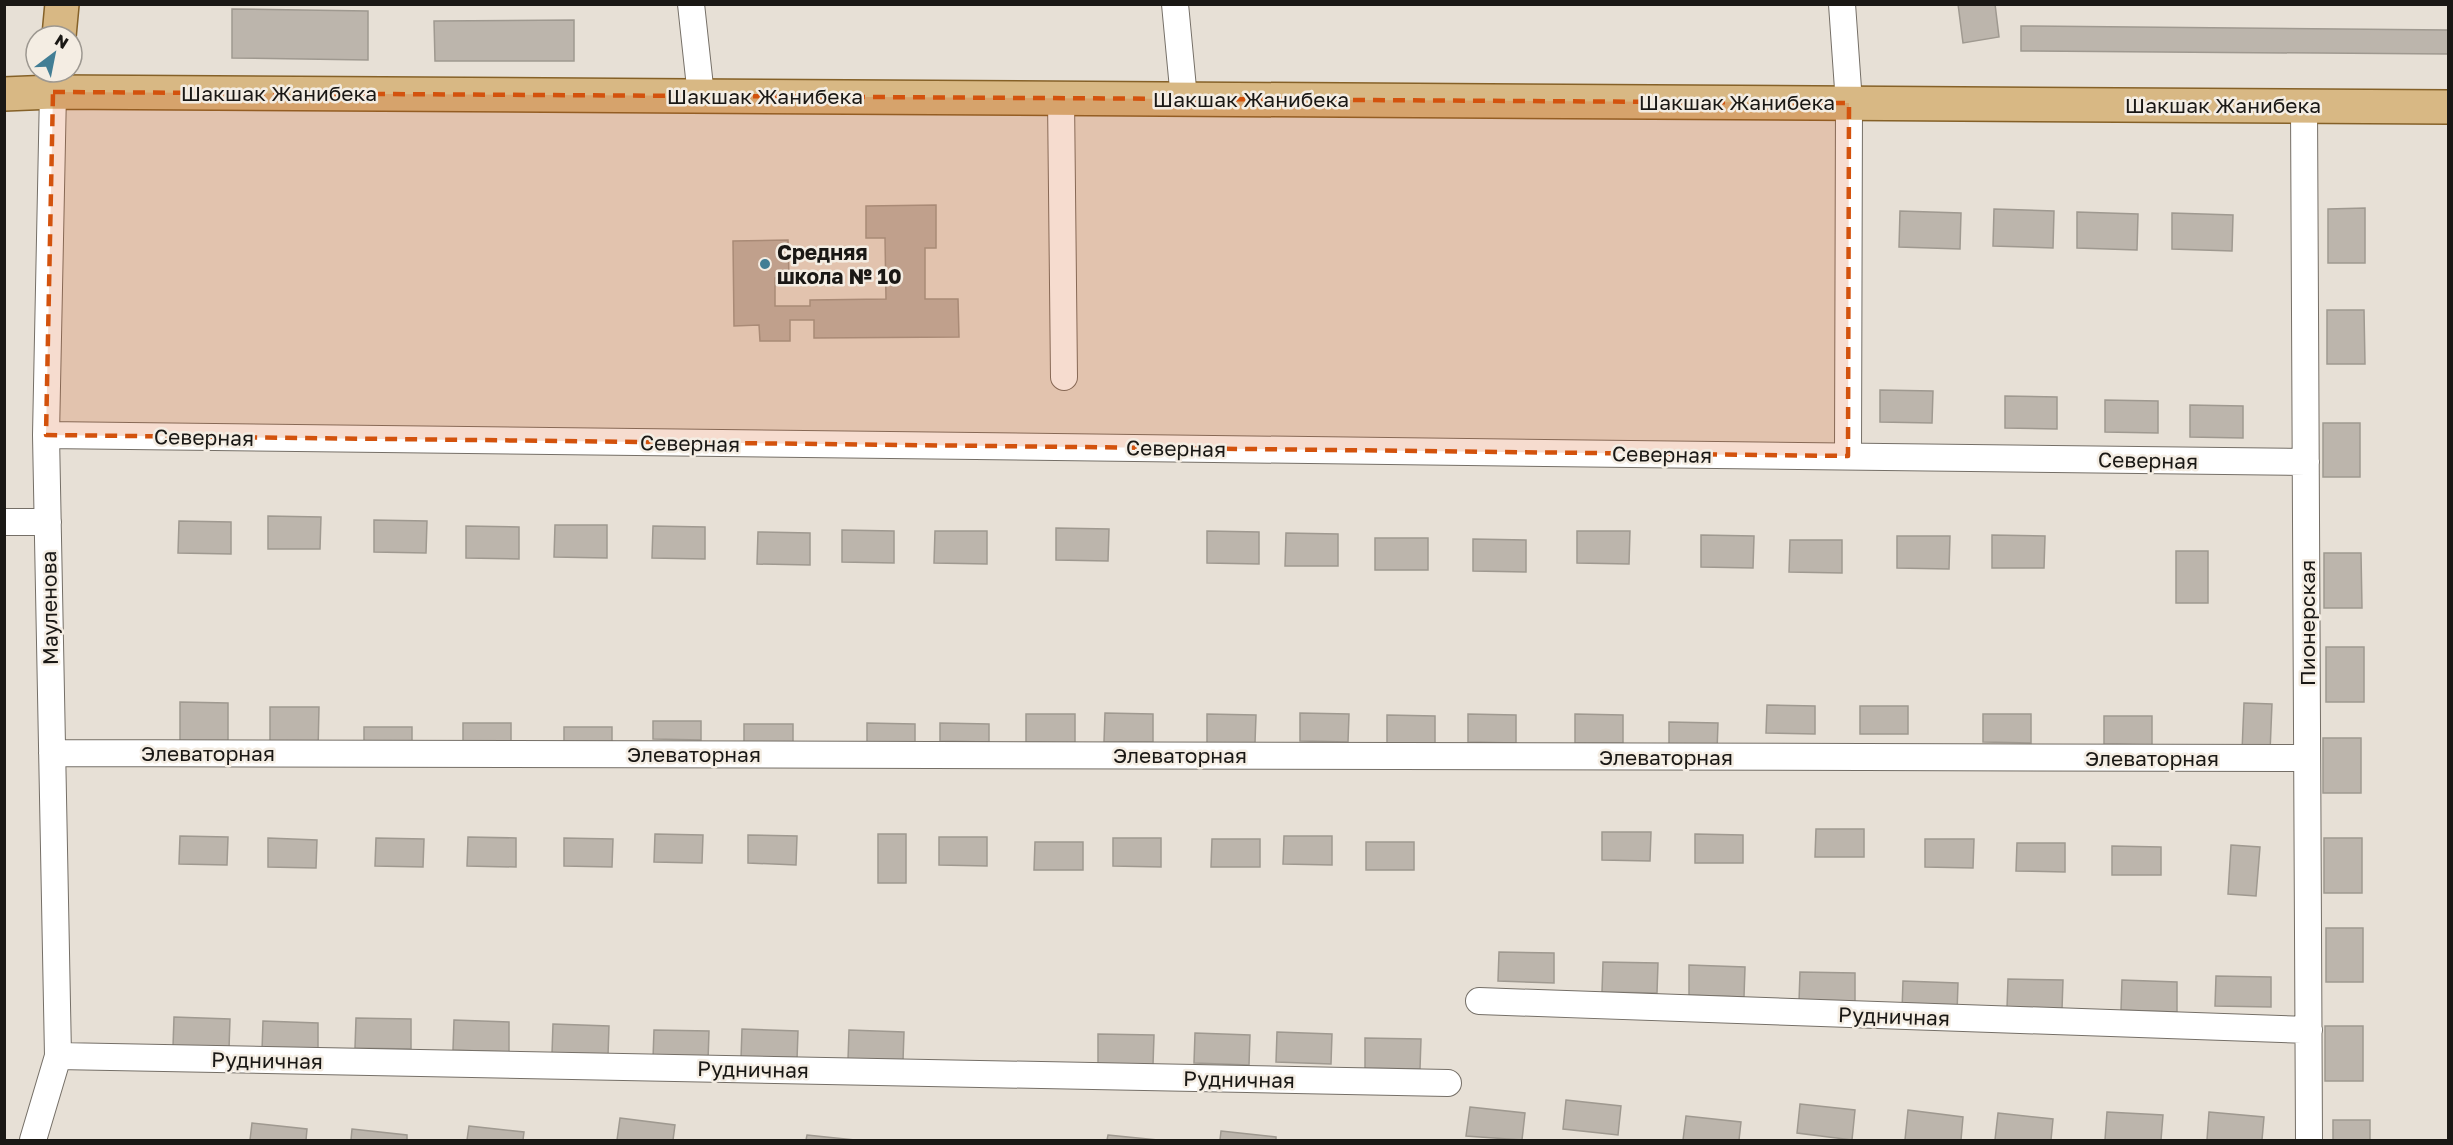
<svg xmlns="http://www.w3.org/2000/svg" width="2453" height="1145" viewBox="0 0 2453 1145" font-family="'Golos Text',sans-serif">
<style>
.building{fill:#bcb5ac;stroke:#9f9990;stroke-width:1.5}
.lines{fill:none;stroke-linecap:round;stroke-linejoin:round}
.minor-casing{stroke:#756f67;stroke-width:28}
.major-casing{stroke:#856128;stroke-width:36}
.minor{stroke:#fff;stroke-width:26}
.major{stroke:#d8b884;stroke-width:33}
.marked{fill:#d3520d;fill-opacity:0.2;stroke:#d3520d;stroke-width:4.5;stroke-dasharray:12 8;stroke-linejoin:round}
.poi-dot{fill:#427e95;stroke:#f4ede3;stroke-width:2}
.labels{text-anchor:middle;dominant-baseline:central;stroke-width:5;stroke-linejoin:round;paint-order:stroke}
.street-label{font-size:21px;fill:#1a1815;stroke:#f4ede3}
.poi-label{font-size:21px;font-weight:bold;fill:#1a1815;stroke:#f4ede3;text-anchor:start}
</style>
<rect width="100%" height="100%" fill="#e7e0d6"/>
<path class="building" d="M1958,4H1995L1999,37L1963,43Z
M232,9L368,11V60L232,58Z
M574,20V61H435L434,21Z
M2021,26L2448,30V54L2021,51Z
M936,205V248H925V299H958L959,337L814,338V320H790V341H760L759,325L734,326L733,241L788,240L789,278H775V306H810V300L886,299L885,238H866V206Z
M2365,208V263H2328V209Z
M1994,209L2054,211L2053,248L1993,246Z
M1900,211L1961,213L1960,249L1899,247Z
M2077,212L2138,214L2137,250L2077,248Z
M2172,213L2233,215L2232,251L2172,249Z
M2327,310H2364L2365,364H2327Z
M1880,390L1933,391L1932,423L1880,422Z
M2005,396L2057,397V429L2005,428Z
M2105,400L2158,401V433L2105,432Z
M2190,405L2243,406V438L2190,437Z
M2323,423H2360V477H2323Z
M268,516L321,517L320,549H268Z
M374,520L427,521L426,553L374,552Z
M179,521L231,522V554L178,553Z
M555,525H607V558L554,557Z
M466,526L519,527V559L466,558Z
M653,526L705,527V559L652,558Z
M1056,528L1109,529L1108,561L1056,560Z
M842,530L894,531V563L842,562Z
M935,531H987V564L934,563Z
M1207,531L1259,532V564L1207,563Z
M1577,531H1630L1629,564L1577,563Z
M758,532L810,533V565L757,564Z
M1286,533L1338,534V566H1285Z
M1701,535L1754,536L1753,568L1701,567Z
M1992,535L2045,536L2044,568H1992Z
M1897,536H1950L1949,569L1897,568Z
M1375,538H1428V570H1375Z
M1473,539L1526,540V572L1473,571Z
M1790,540H1842V573L1789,572Z
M2176,551H2208V603H2176Z
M2324,553H2361L2362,608H2324Z
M2326,647H2364V702H2326Z
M180,702L228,703V746H180Z
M2244,703L2272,704L2270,752L2242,751Z
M1767,705L1815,706V734L1766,733Z
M1860,706H1908V734H1860Z
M270,707H319L318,751L270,750Z
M1105,713L1153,714V742H1104Z
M1300,713L1349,714L1348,742L1300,741Z
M1026,714H1075V743L1026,742Z
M1207,714L1256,715L1255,743H1207Z
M1468,714L1516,715V743L1468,742Z
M1575,714L1623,715V743H1575Z
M1983,714H2031V743L1983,742Z
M1387,715L1435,716V744L1387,743Z
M2104,716H2152V745L2104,744Z
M653,721H701V740L653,739Z
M1669,722L1718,723L1717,751H1669Z
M463,723H511V742L463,741Z
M867,723L915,724V743L867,742Z
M940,723L989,724V742L940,741Z
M744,724H793V743L744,742Z
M364,727H412V746L364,745Z
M564,727H612V746L564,745Z
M2323,738H2361V793H2323Z
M1816,829H1864V857H1815Z
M1602,832H1651L1650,861L1602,860Z
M655,834L703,835L702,863L654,862Z
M878,834H906V883H878Z
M1695,834L1743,835V863H1695Z
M748,835L797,836L796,865L748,863Z
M180,836L228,837L227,865L179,864Z
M1284,836H1332V865L1283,864Z
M468,837L516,838V867L467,866Z
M939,837H987V866L939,865Z
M268,838L317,840L316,868L268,867Z
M376,838L424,839L423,867L375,866Z
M564,838L613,839L612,867L564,866Z
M1113,838H1161V867L1113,866Z
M2324,838H2362V893H2324Z
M1212,839H1260V867H1211Z
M1925,839H1974L1973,868L1925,867Z
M1035,842H1083V870H1034Z
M1366,842H1414V870H1366Z
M2017,843H2065V872L2016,871Z
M2231,845L2260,847L2256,896L2228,894Z
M2112,846L2161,847V875H2112Z
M2326,928H2363V982H2326Z
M1499,952L1554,953V983L1498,981Z
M1603,962L1658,963L1657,993L1602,992Z
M1689,965L1745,967L1744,997L1689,995Z
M1800,972L1855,973V1003L1799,1002Z
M2216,976L2271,977V1007L2215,1006Z
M2008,979L2063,980L2062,1010L2007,1008Z
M2122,980L2177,982V1012L2121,1010Z
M1903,981L1958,983L1957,1013L1902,1011Z
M174,1017L230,1019L229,1049L173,1047Z
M356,1018L411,1019V1049L355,1048Z
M454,1020L509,1022V1052L453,1050Z
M263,1021L318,1023V1053L262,1051Z
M553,1024L609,1026L608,1056L552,1054Z
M2325,1026H2363V1081H2325Z
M742,1029L798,1031L797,1060L741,1059Z
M654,1030L709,1031L708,1061L653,1059Z
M849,1030L904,1032L903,1061L848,1060Z
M1277,1032L1332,1034L1331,1064L1276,1062Z
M1195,1033L1250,1035L1249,1065L1194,1063Z
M1098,1034L1154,1035L1153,1065L1098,1064Z
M1365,1038L1421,1039L1420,1069L1365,1068Z
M1566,1100L1621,1106L1618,1135L1563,1129Z
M1800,1104L1855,1110L1852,1140L1797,1133Z
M1470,1107L1525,1113L1522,1140L1466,1136Z
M1908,1110L1963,1117L1961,1140H1905Z
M2107,1112L2163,1115L2161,1140H2105Z
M2209,1112L2264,1117L2262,1140H2207Z
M1998,1113L2053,1119L2051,1140H1995Z
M1686,1116L1741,1122L1739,1140H1683Z
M620,1118L675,1125L673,1140H617Z
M2333,1120H2370V1140H2333Z
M252,1123L307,1129L306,1140H250Z
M469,1126L524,1132L523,1140H467Z
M352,1129L407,1135V1140H351Z
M1221,1131L1276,1137V1140H1220Z
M807,1135L855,1140H806Z
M1108,1135L1158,1140H1107Z"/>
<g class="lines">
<defs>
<path id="minor" d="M691,4L701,96
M1175,4L1184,99
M1842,4L1849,103L1848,456
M1061,98L1064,377
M2304,106L2309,1140
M46,435L2306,462
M4,522H48
M52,753L2307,758
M1479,1001L2309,1030
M58,1056L1448,1083
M33,1140L58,1056L46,435L53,92"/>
<path id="major" d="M59,36L62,4
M4,94L53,92L2448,107"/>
</defs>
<use href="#minor" class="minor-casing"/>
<use href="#major" class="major-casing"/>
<use href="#minor" class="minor"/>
<use href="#major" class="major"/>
</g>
<path class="marked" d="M53,92L1849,103L1848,456L46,435Z"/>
<circle class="poi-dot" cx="765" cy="264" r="6"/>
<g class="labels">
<g class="street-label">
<text x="279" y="93">Шакшак Жанибека</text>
<text x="765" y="96">Шакшак Жанибека</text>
<text x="1251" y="99">Шакшак Жанибека</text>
<text x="1737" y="102">Шакшак Жанибека</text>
<text x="2223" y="105">Шакшак Жанибека</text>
<text transform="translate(204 437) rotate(1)">Северная</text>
<text transform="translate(690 443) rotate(1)">Северная</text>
<text transform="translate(1176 448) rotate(1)">Северная</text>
<text transform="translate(1662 454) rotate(1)">Северная</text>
<text transform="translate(2148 460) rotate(1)">Северная</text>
<text transform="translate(49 608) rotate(-91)">Мауленова</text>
<text transform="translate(2307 623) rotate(-90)">Пионерская</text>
<text x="208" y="753">Элеваторная</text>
<text x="694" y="754">Элеваторная</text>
<text x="1180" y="755">Элеваторная</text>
<text x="1666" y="757">Элеваторная</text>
<text x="2152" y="758">Элеваторная</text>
<text transform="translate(1894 1016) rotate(2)">Рудничная</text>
<text transform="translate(267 1060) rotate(1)">Рудничная</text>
<text transform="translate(753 1069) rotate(1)">Рудничная</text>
<text transform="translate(1239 1079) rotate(1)">Рудничная</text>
</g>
<g class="poi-label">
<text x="777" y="252">Средняя<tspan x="777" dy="24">школа № 10</tspan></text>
</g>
</g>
<rect width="2453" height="1145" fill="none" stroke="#1a1815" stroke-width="12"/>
<g transform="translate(54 54) rotate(32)"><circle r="28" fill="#f4ede3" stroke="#9d9891" stroke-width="1.5"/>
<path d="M0-4.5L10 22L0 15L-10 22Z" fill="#427e95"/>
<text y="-9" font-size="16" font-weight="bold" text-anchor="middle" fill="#1a1815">N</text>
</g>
</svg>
